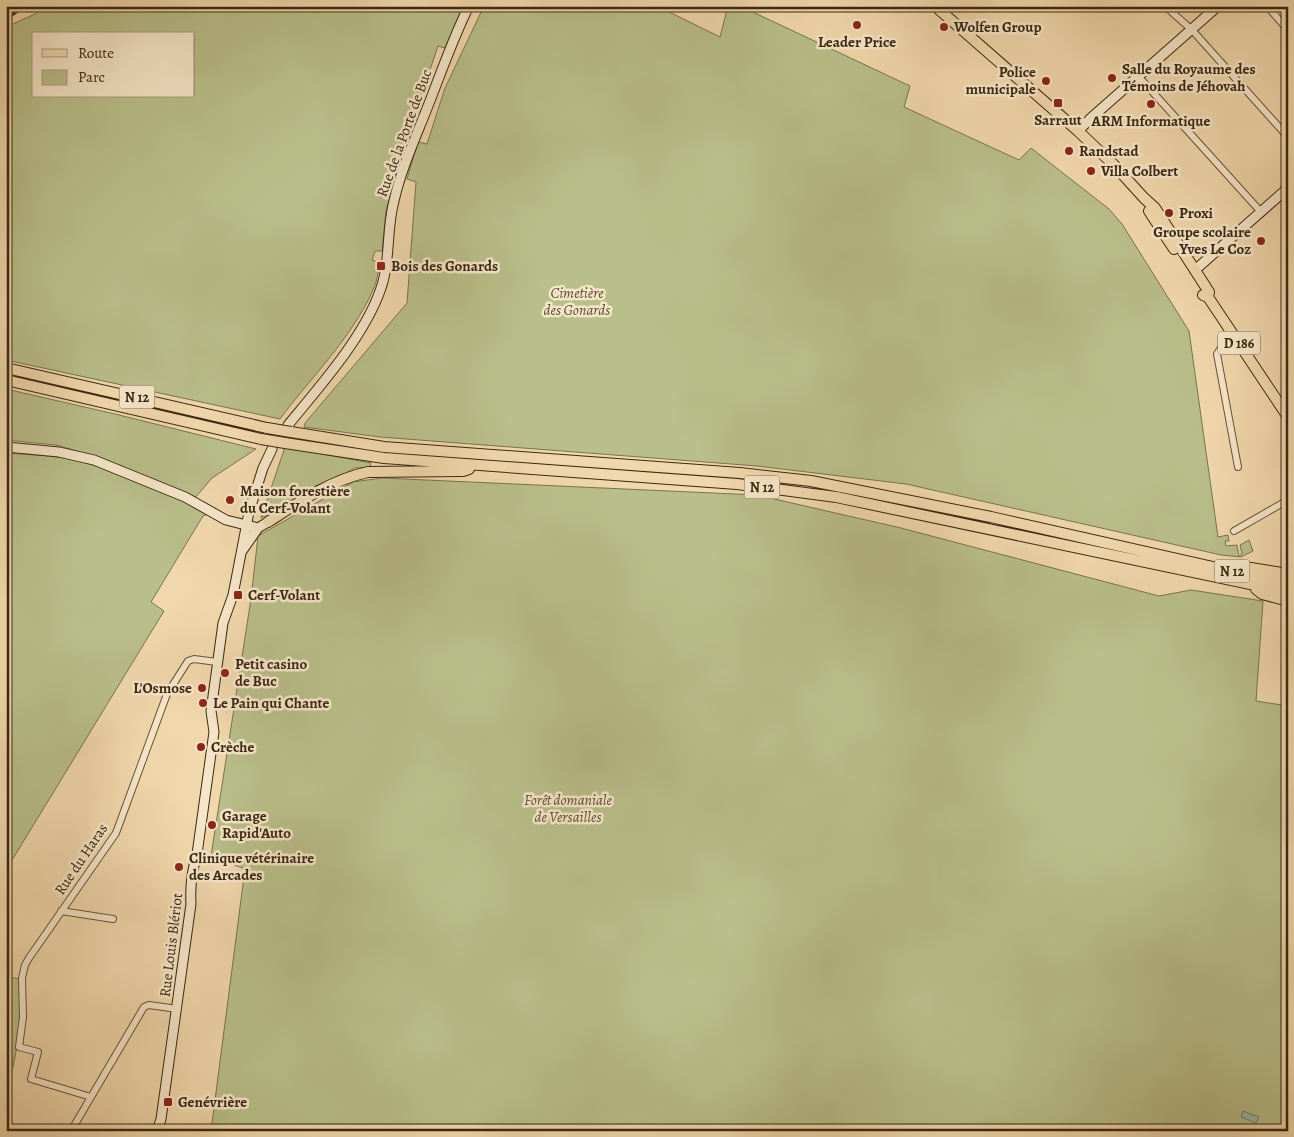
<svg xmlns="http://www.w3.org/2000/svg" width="1294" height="1137" viewBox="0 0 1294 1137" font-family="Alegreya,serif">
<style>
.green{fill:#b9bf8a;stroke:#79744e;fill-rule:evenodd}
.water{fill:#9bb9b0;stroke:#747f71}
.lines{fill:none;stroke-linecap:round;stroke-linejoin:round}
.minor-casing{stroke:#675438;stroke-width:8}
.secondary-casing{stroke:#392812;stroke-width:11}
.primary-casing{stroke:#392812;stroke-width:12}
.trunk-casing{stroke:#392812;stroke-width:12}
.minor{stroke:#f6e6c9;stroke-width:6}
.secondary{stroke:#f6e6c9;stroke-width:9}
.primary{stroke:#f1d8ac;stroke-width:10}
.trunk{stroke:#f1d8ac;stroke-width:10}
.rail-casing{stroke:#392812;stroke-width:4}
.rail{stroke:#f6e6c9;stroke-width:2;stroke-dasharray:5.5;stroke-linecap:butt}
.trunk-bridge-casing{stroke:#392812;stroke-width:12;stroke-linecap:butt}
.trunk-bridge{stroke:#f1d8ac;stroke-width:10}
.poi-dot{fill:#8f2418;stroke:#f6e6c9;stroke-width:2}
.labels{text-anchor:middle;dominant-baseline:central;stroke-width:5;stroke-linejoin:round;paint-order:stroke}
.shield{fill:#f6e6c9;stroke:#726149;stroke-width:1}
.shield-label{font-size:14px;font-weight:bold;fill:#392812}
.poi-label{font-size:15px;font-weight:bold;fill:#392812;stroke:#f6e6c9;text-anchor:start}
.street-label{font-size:15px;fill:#392812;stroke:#f6e6c9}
.park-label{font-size:15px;font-style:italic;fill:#594e30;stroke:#f6e6c9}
</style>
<rect width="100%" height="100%" fill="#f1d8ac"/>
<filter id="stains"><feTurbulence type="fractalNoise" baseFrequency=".004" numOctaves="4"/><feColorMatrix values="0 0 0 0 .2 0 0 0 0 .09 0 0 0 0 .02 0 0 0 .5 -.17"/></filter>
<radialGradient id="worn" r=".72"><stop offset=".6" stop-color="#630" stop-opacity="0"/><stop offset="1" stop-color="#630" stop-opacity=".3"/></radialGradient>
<path class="green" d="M45,6H465L445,48L438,46L388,195L390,197L386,211L382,251H375L372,260L380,263C378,272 377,282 373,290C351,339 312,376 280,419L6,360V27L35,14ZM34,34H194V96H34Z
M484,6H657L720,37L728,6H740L910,86L904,107L1019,160L1031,148L1109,209L1122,224L1189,331L1218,537L1228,535L1229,541H1225L1226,546L1237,545L1239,556L1242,554L1240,545L1249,540L1253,551L1241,557L1221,555L906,484L757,466L380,437L304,427L305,423L407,303L416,182L407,179L418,142L427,144L445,88Z
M6,389L115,414L256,449L212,478L194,499L98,457L56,445L6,440Z
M285,447L371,463L370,467L355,468L261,518Z
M6,453L50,456L71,459L103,468L187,502L208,514L203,516L151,602L164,611L6,870Z
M382,478L757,495L901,528L1159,596L1191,590L1263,601L1256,701L1288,706V1131H211L245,869L211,856L251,599L258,536L353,482Z
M6,976L19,979L20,1020L17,1046L6,1103Z"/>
<path class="water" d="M1243,1111L1259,1117L1256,1123L1241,1117Z"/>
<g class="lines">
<defs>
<path id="minor" d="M1165,6L1192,30L1288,137
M1267,6L1288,30
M1139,77L1261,212
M1236,339L1221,348L1217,354L1238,467
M1234,531L1288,500
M61,911L113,919
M91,1097L31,1079L38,1052L19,1047L23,1017L22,978L25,965L29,958L116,833L167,694L188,661L194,659L217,662
M71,1131L144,1007L149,1005L177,1009"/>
<path id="secondary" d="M1078,131L1091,118L1218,6
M1195,270L1288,188
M288,425C320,386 363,338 380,291C391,262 386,230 394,201C401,170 414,141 426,111C440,76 452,40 469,6
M6,447L59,452L94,460L185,497L226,520L258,528
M242,551L258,528L268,522
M157,1131L161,1119L191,904C190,888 192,870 197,854L214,732L211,711L223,623L233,595L249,512L263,468L272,449"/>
<path id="primary" d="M935,6L1078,131L1114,165L1144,198L1155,208L1209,292L1208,297
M1149,211L1174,249
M1203,295L1208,297L1288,417"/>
<path id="trunk" d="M6,368L267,428
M6,380L261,439
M291,432L384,447L740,473L811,481L991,517L1288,584
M285,443L384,458L737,484L836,497L1288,592
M268,522C299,502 331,480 368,472L463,471L469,469
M1232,565L1288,574
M1256,589L1262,594L1288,601"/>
</defs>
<use href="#minor" class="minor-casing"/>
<use href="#secondary" class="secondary-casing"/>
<use href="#primary" class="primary-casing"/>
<use href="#trunk" class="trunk-casing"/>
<use href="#minor" class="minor"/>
<use href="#secondary" class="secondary"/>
<use href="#primary" class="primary"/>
<use href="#trunk" class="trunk"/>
<defs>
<path id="rail" d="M6,8L9,6
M6,18L25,6"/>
</defs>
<use href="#rail" class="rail-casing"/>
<use href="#rail" class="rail"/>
<defs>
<path id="trunk-bridge" d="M267,428L291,432
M261,439L285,443"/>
</defs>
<use href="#trunk-bridge" class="trunk-bridge-casing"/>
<use href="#trunk-bridge" class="trunk-bridge"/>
</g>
<g class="poi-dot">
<circle cx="857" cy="25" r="5"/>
<circle cx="944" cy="27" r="5"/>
<circle cx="1112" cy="78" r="5"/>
<circle cx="1046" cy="81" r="5"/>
<rect x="1053" y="98" width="10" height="10" rx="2.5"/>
<circle cx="1151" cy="104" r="5"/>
<circle cx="1069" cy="151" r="5"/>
<circle cx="1091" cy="171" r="5"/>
<circle cx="1169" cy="213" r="5"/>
<circle cx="1261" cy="241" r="5"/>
<rect x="376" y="261" width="10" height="10" rx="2.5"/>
<circle cx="230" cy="500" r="5"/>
<rect x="233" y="590" width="10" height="10" rx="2.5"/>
<circle cx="225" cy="673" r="5"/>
<circle cx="202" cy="688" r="5"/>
<circle cx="203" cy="703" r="5"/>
<circle cx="201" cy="747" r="5"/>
<circle cx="212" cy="825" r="5"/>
<circle cx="179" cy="867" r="5"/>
<rect x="163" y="1097" width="10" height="10" rx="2.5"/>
</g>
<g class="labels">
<g class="shield">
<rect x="1218" y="331.5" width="42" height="23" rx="4"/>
<rect x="119.5" y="385.5" width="35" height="23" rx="4"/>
<rect x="744.5" y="475.5" width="35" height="23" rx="4"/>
<rect x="1214.5" y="559.5" width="35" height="23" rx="4"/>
</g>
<g class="shield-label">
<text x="1239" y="343">D 186</text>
<text x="137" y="397">N 12</text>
<text x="762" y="487">N 12</text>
<text x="1232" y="571">N 12</text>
</g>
<g class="poi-label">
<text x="954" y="27">Wolfen Group</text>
<text x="857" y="42" text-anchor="middle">Leader Price</text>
<text x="1122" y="69">Salle du Royaume des<tspan x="1122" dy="17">Témoins de Jéhovah</tspan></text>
<text x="1036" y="72" text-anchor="end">Police<tspan x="1036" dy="17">municipale</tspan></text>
<text x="1058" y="120" text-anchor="middle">Sarraut</text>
<text x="1151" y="121" text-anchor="middle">ARM Informatique</text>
<text x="1079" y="151">Randstad</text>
<text x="1101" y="171">Villa Colbert</text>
<text x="1179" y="213">Proxi</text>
<text x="1251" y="232" text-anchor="end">Groupe scolaire<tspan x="1251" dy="17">Yves Le Coz</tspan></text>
<text x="391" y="266">Bois des Gonards</text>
<text x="240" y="491">Maison forestière<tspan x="240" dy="17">du Cerf-Volant</tspan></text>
<text x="248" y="595">Cerf-Volant</text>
<text x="235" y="664">Petit casino<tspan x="235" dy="17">de Buc</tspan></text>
<text x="192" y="688" text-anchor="end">L'Osmose</text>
<text x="213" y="703">Le Pain qui Chante</text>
<text x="211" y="747">Crèche</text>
<text x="222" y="816">Garage<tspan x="222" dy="17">Rapid'Auto</tspan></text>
<text x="189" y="858">Clinique vétérinaire<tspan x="189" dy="17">des Arcades</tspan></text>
<text x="178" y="1102">Genévrière</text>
</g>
<g class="street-label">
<text transform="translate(404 133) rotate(-70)">Rue de la Porte de Buc</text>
<text transform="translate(81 859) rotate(-56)">Rue du Haras</text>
<text transform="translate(171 945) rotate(-83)">Rue Louis Blériot</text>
</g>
<g class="park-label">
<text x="577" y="293">Cimetière<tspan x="577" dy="17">des Gonards</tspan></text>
<text x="568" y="800">Forêt domaniale<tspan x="568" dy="17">de Versailles</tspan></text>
</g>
</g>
<rect width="1294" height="1137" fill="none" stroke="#f1d8ac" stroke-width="25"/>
<rect x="8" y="8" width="1279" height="1122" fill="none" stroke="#392812" stroke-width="2.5"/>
<rect x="12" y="12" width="1269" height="1112" fill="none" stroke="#392812"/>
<rect x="32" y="32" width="162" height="65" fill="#f6e6c9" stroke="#aa9a80"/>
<rect x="42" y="49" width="25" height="8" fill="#f1d8ac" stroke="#aa9a80"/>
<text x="78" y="58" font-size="15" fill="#392812">Route</text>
<rect x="42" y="70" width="25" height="15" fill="#b9bf8a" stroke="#aa9a80"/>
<text x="78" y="82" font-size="15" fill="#392812">Parc</text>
<rect width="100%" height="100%" filter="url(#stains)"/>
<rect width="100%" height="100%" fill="url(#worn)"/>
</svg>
